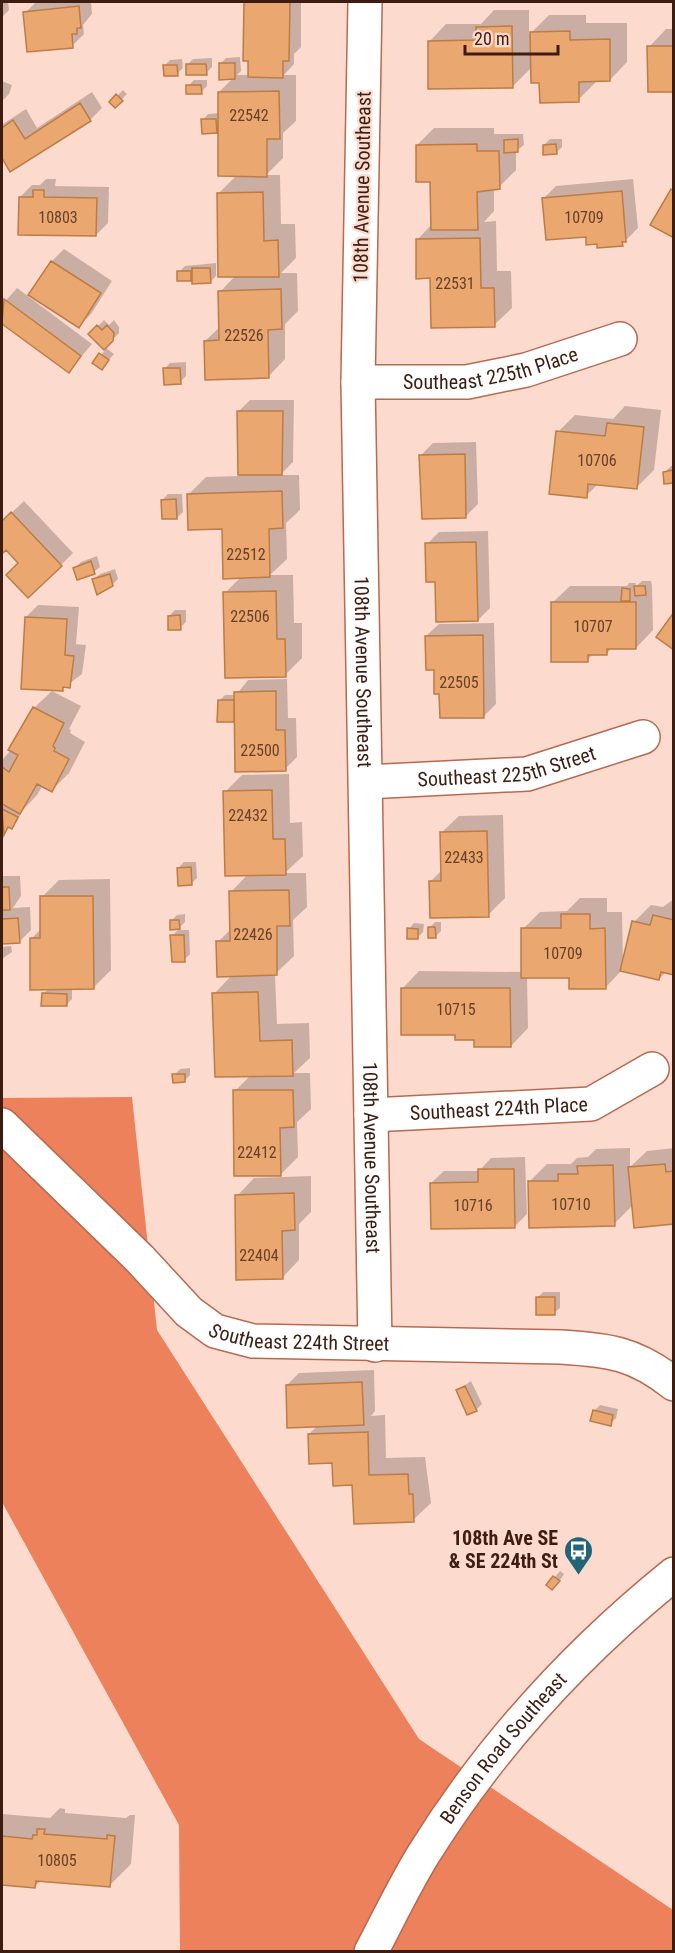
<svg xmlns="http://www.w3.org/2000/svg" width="675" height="1953" viewBox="0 0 675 1953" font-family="'Roboto Condensed',sans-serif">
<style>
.forest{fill:#ed815b}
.shadow{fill:#0003}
.building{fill:#eba770;stroke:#bc7c45;stroke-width:1.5}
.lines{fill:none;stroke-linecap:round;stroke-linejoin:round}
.street-casing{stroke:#b76a4f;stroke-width:36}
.primary-casing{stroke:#b76a4f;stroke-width:36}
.street{stroke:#fff;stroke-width:33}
.primary{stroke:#fff;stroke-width:33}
.labels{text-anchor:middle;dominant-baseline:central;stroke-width:4.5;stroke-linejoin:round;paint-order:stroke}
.number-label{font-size:16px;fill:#68402a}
.street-label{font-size:20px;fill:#3d1d12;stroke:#fddace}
.poi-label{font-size:20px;font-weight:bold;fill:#3d1d12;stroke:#fddace;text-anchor:end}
</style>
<rect width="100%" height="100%" fill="#fddace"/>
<path class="forest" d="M132,1097L157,1330L419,1739L673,1910V1951H180L179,1825L2,1502V1098Z"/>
<path class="shadow" d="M2,2H8L9,10L2,17Z
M36,2H91L92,14L83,25L84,34L72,46L25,13Z
M246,2H301V47L294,54V64L284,75H296V121L283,133V158L266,175H280L281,224H295L296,258L281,273H297L298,311L285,324V359L268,377L205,341L221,326L220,292L235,276L219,193L237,175L219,129L216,132L203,120L208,114L219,113V92L234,77L220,64L226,58L240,57L241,71L237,75H250V59H245Z
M494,10H529V35L549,15H586V23H627V62L610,80H595V83L578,100L541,81L532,67L513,86L429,42L446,24H481Z
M666,29H674V90L649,47Z
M212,58V67L206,73L187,65L193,59Z
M182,59L183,68L177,74L164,66L170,60Z
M194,80H207V86L201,92L188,86Z
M2,81L12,85L9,94L3,100Z
M123,90L127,94L115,106L111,102Z
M92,92L102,108L90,120L10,170L2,155L3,124L26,109L37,128Z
M434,128H494V134H523L524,145L516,151V170L499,187L494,188V211L484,222L496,221L497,271H511L512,308L494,325L431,277L417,240L432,224V181L417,145Z
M550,139H562V147L556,153L544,145Z
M46,179H56L55,186L109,187L108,223L96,235L20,197L32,185H40Z
M633,179L638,228L622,244L598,243L544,198L556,186Z
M64,249L112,281L91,314L79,326L30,295L52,261Z
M216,263V276L210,282L179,280V272L185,266Z
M17,288L92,344L69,371L2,322V305Z
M104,320L109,325L114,320L119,327V333L105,347L114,354L102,368L94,363L106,349L90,334Z
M186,362V376L180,382L164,369L170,363Z
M250,400H294L293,462L280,475H299L300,510L286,523L287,559L270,575H293L294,623H302V658L285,675L225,593L241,577L223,528L189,494L206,477L239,476L238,412Z
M625,406L661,410L654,470L637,487L599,483L586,496L558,432L575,415L613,419Z
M476,442L478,504L466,516L421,455L433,443Z
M671,466H674V481L665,472Z
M168,494H182L183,512L177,518L162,500Z
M24,501L73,553L61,565L20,563L6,548L2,552V522Z
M488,531L490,608L478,620L427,544L439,532Z
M97,556L100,567L94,572L75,568L81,562Z
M115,569L118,579L112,585L94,579L100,574Z
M642,581H651L652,586L653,630L636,648H612L607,653H595L587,660L552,603L570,586H627L629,583H636L635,587Z
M38,605L79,607L76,644L86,645L82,674L62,689L26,617Z
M175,610H186V622L180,628L169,616Z
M494,623L496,704L484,716L441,693L426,636L439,624Z
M287,679L288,718H296L297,757L285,769L236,718L233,721L219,701L225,695H236L248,680Z
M52,691L81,706L69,729L71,730L70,733L85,742L69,773L52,790L43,785L37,795L22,811L17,822L6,830L2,842V760L11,750L34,708Z
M289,774L290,823L302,822L303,856L285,873H306L307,907L293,920L294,956L275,974L277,1024L309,1023L310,1058L294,1073H310L311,1109L297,1122L298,1157L281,1174L235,1091L251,1075L214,994L232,975L218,942L232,928L231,892L248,874L225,792L242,775Z
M503,815L505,898L488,915L430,882L442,870L441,833L459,816Z
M184,862H196L197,878L191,884L178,868Z
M2,876H20L21,896L13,908L30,907L31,930L19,942H2Z
M110,879L111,970L93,988H72V999L66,1005L43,994L49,988L32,938L42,928V897L59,880Z
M580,898H607V912H622L623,963L634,922L651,905L663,907L674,899V973L666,972L659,979L622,970L606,987L570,977H527L528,1028L511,1046L457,1033L402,989L419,971L523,972V929L540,912L567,911Z
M185,914V922L179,928L171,921L177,915Z
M435,922H441V931L435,937L429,928Z
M414,923L424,924L423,932L417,938L409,929Z
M178,930H189L190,954L184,960L172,936Z
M11,946L12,952L2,959V947Z
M190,1068V1075L184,1081L174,1075L180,1069Z
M630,1148V1167L647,1151L674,1148V1223L633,1205L614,1224L529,1182L547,1164H571L577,1158L588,1157L596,1149Z
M525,1157L527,1214L515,1226L431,1183L444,1171H479L491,1158Z
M311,1176V1212L299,1224V1260L282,1278L237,1196L254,1178Z
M543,1292H560V1308L554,1313L537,1298Z
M374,1370L375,1411L371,1416L385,1415L386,1458L425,1457L431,1503L413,1520L354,1484L309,1434L318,1425L287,1385L299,1373Z
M471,1381L482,1404L476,1410L458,1390Z
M600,1405L618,1409L616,1418L610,1424L594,1411Z
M560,1571L564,1574L558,1583L548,1585Z
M60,1808L65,1809V1813L126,1818L130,1815H135L131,1864L109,1886L42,1880L35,1886L2,1883V1814L50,1818Z"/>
<path class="building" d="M244,2H290L289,61H283V78L248,77V61H243Z
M79,6L81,28H77V34H72L73,48L27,52L23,12Z
M512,26L513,88L428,89V41L476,40V27Z
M570,31V40L610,39V81L579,82V102L540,103L539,83H531L530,32Z
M647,46H674V92H648Z
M219,63H235V79L219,80Z
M186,64H206L207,75H186Z
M163,65H177L178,76H164Z
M186,85H201L202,94H186Z
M279,91L280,139H267V177L218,176V92Z
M116,94L123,101L115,108L109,102Z
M80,103L91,121L10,172L2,158V128L13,120L25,139Z
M201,119H216L217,133L202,134Z
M518,139V152L504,153V140Z
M477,144V151H499L500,189L477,192L478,230H431L430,182H416V145Z
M556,144L557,154L543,155V145Z
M671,189L674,191V238L650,225Z
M33,190H44V197L97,198L96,236L18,235L19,197H33Z
M622,191L626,242H622L623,246L597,248V244L586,245V237L546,240L542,198Z
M263,192L264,241L278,240L279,277H218L217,193Z
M480,238L481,288H494L495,327L431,328L430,278L416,279V239Z
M51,261L101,293L79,328L28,295Z
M192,268H210L211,283L192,284Z
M177,271H191V281H177Z
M281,289L282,329L268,330L269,378L205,380L204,341L219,340L218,291Z
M4,299L81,356L69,373L2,324Z
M97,325L102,330L107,325L114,333L113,341L104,350L88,334Z
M99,353L109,360L102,370L92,363Z
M163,368H180L181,384L164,385Z
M237,411H283L282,475H238Z
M607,423L644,427L637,489L588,484L587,498L549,494L556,431L605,436Z
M465,454L466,518L422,519L419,455Z
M673,470L674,483L664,484L663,472Z
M282,491L283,528L269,529L270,577L223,579L222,529L188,530L187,494Z
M176,499L177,519H162L161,500Z
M11,512L62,566L28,598L6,575L18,563L6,550L2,554V521Z
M476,542L478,621L436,622L435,582H426L425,543Z
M91,561L95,574L77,580L73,568Z
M110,574L113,586L97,595L92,579Z
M634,586H645L646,595L635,596Z
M622,588L630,589V601H621Z
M276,591L277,639H285L286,677L225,678L223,592Z
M551,602H636V649H607V655H588V662H551Z
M674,612V650L656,637Z
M180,615L181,630H168V616Z
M25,617L67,619L65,655L74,656L70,688L63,687V691L21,689Z
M483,635L484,718H440L439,694H434V670H426L425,636Z
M276,691V730H285L286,771L235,772L234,692Z
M218,700H234V722H217Z
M33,707L64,723L53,746L55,748L54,751L69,759L52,792L37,784L20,814L2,804V767L9,772L18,755L8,750Z
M272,790L273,839H285L286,875L225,876L223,791Z
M2,809L18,817L12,829L8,827L4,835Z
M487,831L489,917L430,918L429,881H441L440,832Z
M191,867L192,885L178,886L177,868Z
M2,887H9L10,910H2Z
M289,890L290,926H277V975L217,977L216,941H230L229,891Z
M40,896H93L94,989L30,990V938H40Z
M561,914H590V929L605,928L606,989H569V978H521V928H561Z
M653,915L674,920V975L661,972L659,980L620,971L632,921L650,925Z
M18,918L20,943L2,944V919Z
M170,920H179L180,929L170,930Z
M428,927H435L436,938H428Z
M407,928L418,929V939H407Z
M170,935H184L185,962H172Z
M401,988H510L511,1047H474V1040H455V1035H401Z
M258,992L260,1041L292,1040L293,1076L215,1077L212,993Z
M42,993L67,994V1006H41Z
M172,1074H185V1082L173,1083Z
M233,1090H293L294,1127L280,1128L281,1176H234Z
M665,1164L666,1172L674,1171V1224L634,1228L628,1167Z
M613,1165L615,1226L529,1228L528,1181H558V1174H578L577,1166Z
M478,1169H514L515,1228L431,1229L430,1183L478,1182Z
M294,1193L295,1230L282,1231L283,1279L236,1280L235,1195Z
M536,1297H555V1315H536Z
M362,1382L364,1425L287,1428L286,1385Z
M465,1386L477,1411L467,1415L456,1390Z
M593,1410L613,1415L611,1426L590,1421Z
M368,1432L369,1475L408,1474L409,1494H413L414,1522L354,1524L352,1485L333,1486L332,1463L309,1464L308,1434Z
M553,1576L560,1581L552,1590L546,1585Z
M37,1829H45L44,1834L107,1839V1835L115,1836L110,1887L36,1881L35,1888L2,1885V1836L32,1839L33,1835H37Z"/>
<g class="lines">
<defs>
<g id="street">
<path id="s1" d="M365,2L358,382L375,1345"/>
<path id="s2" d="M358,382H467L526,370L620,339"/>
<path id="s3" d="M366,782L527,774L643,737"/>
<path id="s4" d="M371,1115L591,1104L652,1069"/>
<path id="s5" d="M2,1125L140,1259L189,1312L215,1331L253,1341L561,1347C609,1350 635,1353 674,1384"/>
</g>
<g id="primary">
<path id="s6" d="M371,1952C388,1920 404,1886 423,1855C490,1747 575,1654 674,1574"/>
</g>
</defs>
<use href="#street" class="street-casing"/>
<use href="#primary" class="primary-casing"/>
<use href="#street" class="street"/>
<use href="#primary" class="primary"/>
</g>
<defs>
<symbol id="bus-pin" viewBox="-11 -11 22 30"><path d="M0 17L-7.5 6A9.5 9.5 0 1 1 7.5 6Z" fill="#226578" stroke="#fddace"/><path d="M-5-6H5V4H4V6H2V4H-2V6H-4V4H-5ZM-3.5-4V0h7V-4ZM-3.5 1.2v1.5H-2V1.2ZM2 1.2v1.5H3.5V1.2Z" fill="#fff"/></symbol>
</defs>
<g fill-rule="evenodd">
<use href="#bus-pin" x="562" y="1534" width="33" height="45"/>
</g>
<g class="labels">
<g class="number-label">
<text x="249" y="115">22542</text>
<text x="58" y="217">10803</text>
<text x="584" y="217">10709</text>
<text x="455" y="283">22531</text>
<text x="244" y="335">22526</text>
<text x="597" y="460">10706</text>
<text x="246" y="554">22512</text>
<text x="250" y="616">22506</text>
<text x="593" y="626">10707</text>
<text x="459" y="682">22505</text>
<text x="260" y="750">22500</text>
<text x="248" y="815">22432</text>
<text x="464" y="857">22433</text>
<text x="253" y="934">22426</text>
<text x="563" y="953">10709</text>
<text x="456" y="1009">10715</text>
<text x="257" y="1152">22412</text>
<text x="571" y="1204">10710</text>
<text x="473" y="1205">10716</text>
<text x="259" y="1255">22404</text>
<text x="57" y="1860">10805</text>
</g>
<g class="street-label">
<text transform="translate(362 187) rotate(-89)">108th Avenue Southeast</text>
<text stroke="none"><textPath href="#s2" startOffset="134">Southeast 225th Place</textPath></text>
<text stroke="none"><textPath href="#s1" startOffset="670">108th Avenue Southeast</textPath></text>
<text stroke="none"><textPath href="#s3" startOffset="142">Southeast 225th Street</textPath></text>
<text stroke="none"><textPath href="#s4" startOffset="128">Southeast 224th Place</textPath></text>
<text stroke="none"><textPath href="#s1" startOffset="1156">108th Avenue Southeast</textPath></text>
<text stroke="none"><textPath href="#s5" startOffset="382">Southeast 224th Street</textPath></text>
<text stroke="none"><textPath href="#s6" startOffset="244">Benson Road Southeast</textPath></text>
</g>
<g class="poi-label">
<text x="558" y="1538">108th Ave SE<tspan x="558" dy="23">&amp; SE 224th St</tspan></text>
</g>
</g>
<rect width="675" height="1953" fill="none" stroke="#3d1d12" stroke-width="6"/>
<path d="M465 45v9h93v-9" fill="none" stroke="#3d1d12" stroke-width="3"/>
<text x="474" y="45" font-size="18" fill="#3d1d12" stroke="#fddace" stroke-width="4.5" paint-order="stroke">20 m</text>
</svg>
